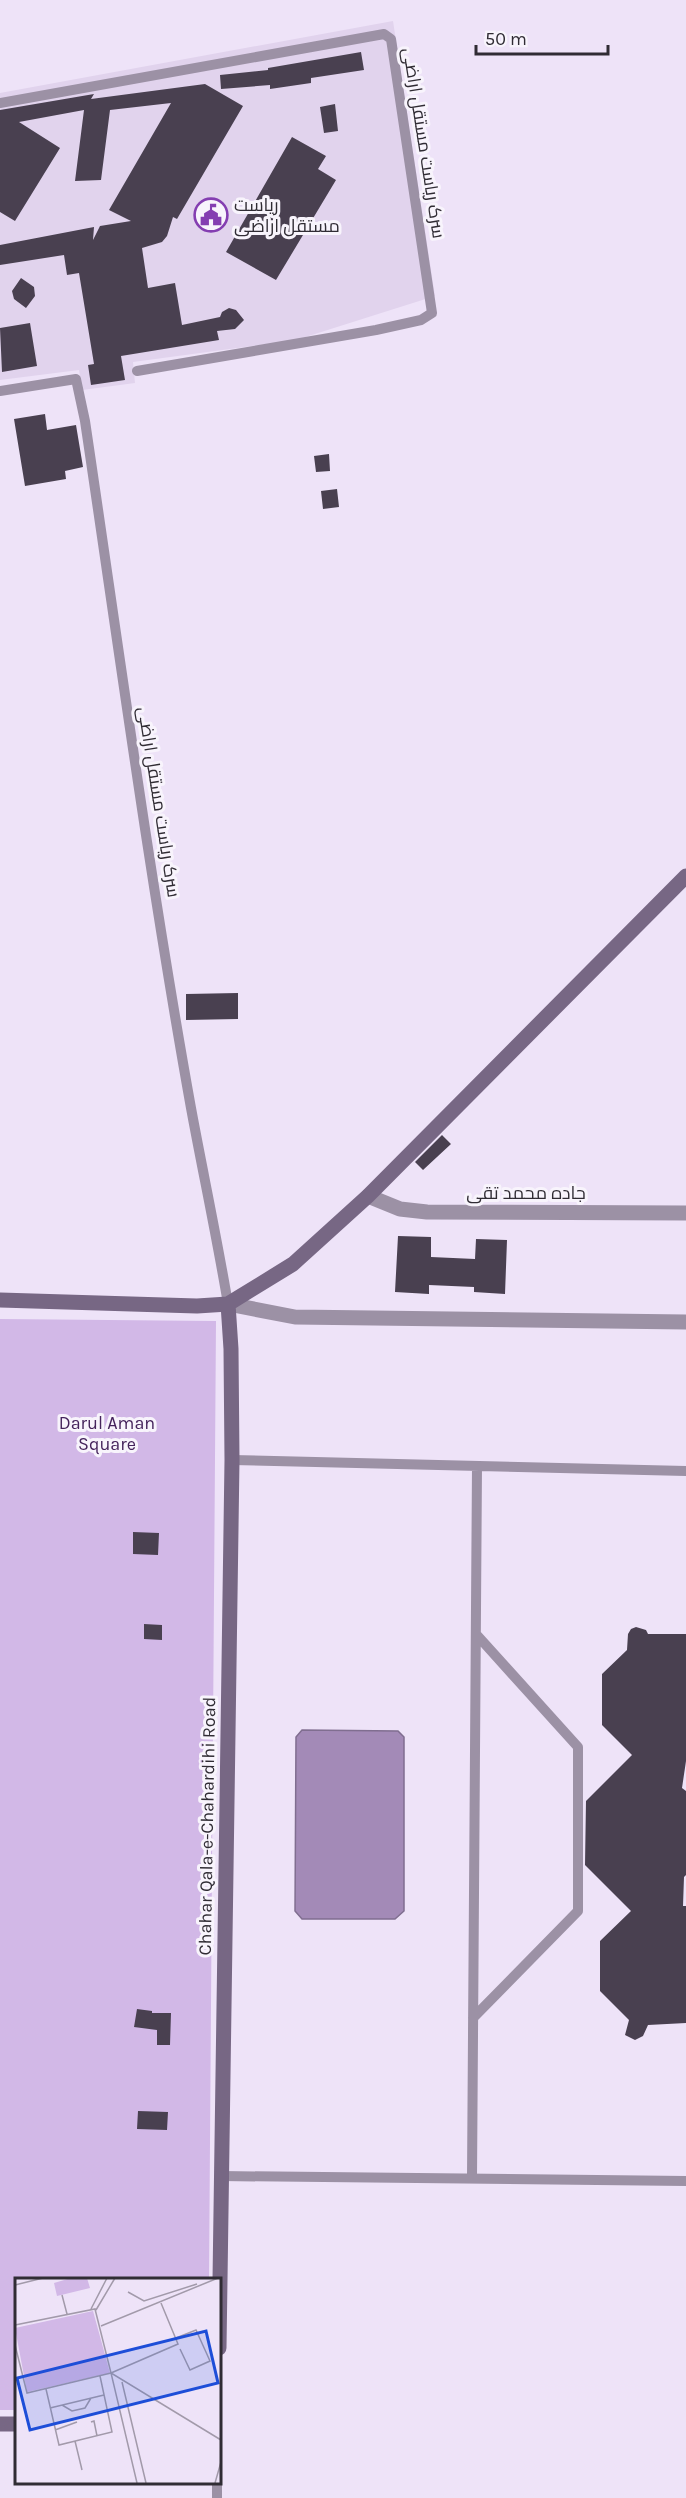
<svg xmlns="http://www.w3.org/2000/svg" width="686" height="2498" viewBox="0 0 686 2498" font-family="Karla,Cairo,sans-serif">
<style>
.built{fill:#e1d3ed}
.green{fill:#d2b8e7}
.water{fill:#a38ab7;stroke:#806e90;stroke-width:1.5}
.building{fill:#494050}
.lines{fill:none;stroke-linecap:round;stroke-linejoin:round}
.lane{stroke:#9c91a5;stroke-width:10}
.street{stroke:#9c91a5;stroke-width:15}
.secondary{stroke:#776784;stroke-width:15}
.labels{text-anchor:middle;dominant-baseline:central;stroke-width:6;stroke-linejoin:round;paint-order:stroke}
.street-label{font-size:18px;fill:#302c34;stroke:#f8f4fc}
.poi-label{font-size:18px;fill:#302c34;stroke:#f8f4fc;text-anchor:start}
.park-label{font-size:18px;fill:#45235c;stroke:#f8f4fc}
.inset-road{fill:none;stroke:#a29aaa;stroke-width:1.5}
.view{fill:#1d4ed8;fill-opacity:0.15;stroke:#1d4ed8;stroke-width:3}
.inset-edge{fill:none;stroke:#302c34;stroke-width:3}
</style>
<rect width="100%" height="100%" fill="#eee3f8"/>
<path class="built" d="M393,21L435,296L296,340L133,362L135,383L82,390L79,370L0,380V93Z"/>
<path class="green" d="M0,1319L216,1321L209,2279H16V2410H0Z"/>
<path class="water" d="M302,1730L398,1731L404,1737V1911L395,1919H302L295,1911L296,1737Z"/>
<path class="building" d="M361,52L364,70L311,78V83L270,89V85L221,89L220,75L268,70V68Z
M205,84L243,106L177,219L173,217L167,236L162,242L142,248L148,288L175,283L182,325L220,317L222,312L229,308L236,310L244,320L235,329L217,331L219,340L121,356L125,380L91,385L88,365L94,364L79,273L67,275L64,255L0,265V245L94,227L93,240L100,226L131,221L109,210L171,103L110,110L101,180L75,181L84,110L19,122L60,148L15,221L0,212V110L94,94L91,99Z
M335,104L338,131L324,133L320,107Z
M292,137L326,156L318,169L336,180L276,280L226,252Z
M21,278L34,287L35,296L26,308L14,299L12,291Z
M30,323L37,366L2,372L0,328Z
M45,414L47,430L76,425L83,467L65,471L66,479L25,486L14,419Z
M329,454L330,471L316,472L314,456Z
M337,489L339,507L323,509L321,491Z
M238,993V1019L186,1020V994Z
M442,1135L451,1144L423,1170L415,1162Z
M398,1236L431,1237V1257L475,1259L476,1239L507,1240L505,1294L474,1292V1287L429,1285V1294L395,1292Z
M133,1532L159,1533L158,1555L133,1554Z
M144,1624L162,1625V1640L144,1639Z
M636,1627L646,1630L648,1634H686V1761L682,1788L686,1791V1875L684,1877L683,1906H686V2023L648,2025L643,2036L635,2040L625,2035L629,2020L600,1991V1941L631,1911L585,1865L586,1801L632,1755L602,1725V1674L627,1650L628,1634L631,1629Z
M137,2009L152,2011V2013H171L170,2045H157V2030L134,2027Z
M138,2111L168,2112L167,2130L137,2129Z"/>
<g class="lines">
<path class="lane" d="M0,103L384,34L391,39L432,313L421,320L376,330L137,371
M0,391L76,379L85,421C119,650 150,880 191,1108C203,1173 217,1238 228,1304
M232,1460L686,1471
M473,2018L578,1911V1747L476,1634
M221,2176L686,2181
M472,2178L477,1466
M217,2498V2482"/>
<path class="street" d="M368,1196L400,1209L427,1212L686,1213
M228,1304L295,1317L686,1322"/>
<path class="secondary" d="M0,1300L197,1306L228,1304L293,1264L368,1196L686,876
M219,2348L232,1460L231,1349L228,1304
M0,2424H16"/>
</g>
<defs>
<symbol id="civic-ring" viewBox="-11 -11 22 22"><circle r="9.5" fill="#f8f4fc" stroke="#843eb1" stroke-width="1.5"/><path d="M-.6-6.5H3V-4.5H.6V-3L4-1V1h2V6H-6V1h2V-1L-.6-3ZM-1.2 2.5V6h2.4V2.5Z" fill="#843eb1"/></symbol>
</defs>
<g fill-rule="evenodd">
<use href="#civic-ring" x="192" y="196" width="38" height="38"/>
</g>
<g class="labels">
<g class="street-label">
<text transform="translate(424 143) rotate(81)">سرک ریاست مستقل اراضی</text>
<text transform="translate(159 802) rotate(81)">سرک ریاست مستقل اراضی</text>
<text x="526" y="1193">جاده محمد تقی</text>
<text transform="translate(207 1826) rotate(-89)">Chahar Qala-e-Chahardihi Road</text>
</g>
<g class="poi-label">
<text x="234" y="205">ریاست<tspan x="234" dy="21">مستقل اراضی</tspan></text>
</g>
<g class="park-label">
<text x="107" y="1423">Darul Aman<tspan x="107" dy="21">Square</tspan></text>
</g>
</g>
<g transform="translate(15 2278)">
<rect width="206" height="206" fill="#eee3f8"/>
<path d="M56,0H72L75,10L42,18L39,5ZM78,33L95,95L12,114L0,50Z" fill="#d2b8e7"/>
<path class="inset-road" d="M0,7L28,0M113,14L129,23L182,6M47,17L52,36M76,31L92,0M81,32L100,0M0,47L80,31L96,95L206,162M86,48L203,0M161,60L181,52L195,83L175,92L165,71M0,67L12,115L96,95M107,104L131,205M31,111L44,167L97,154L85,98M47,127L57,133L70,130L76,120M35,130L89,117M76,144L79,143L82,158M40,152L62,144M60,163L67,192M122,205L96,95L163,66L146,25M200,205L206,184"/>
<path class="view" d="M191,53L203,105L15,152L2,100Z"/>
<rect width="206" height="206" class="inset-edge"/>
</g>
<path d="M476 45v9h132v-9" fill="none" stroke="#302c34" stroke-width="3"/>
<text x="485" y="45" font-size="18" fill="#302c34" stroke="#f8f4fc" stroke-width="4.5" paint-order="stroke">50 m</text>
</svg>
